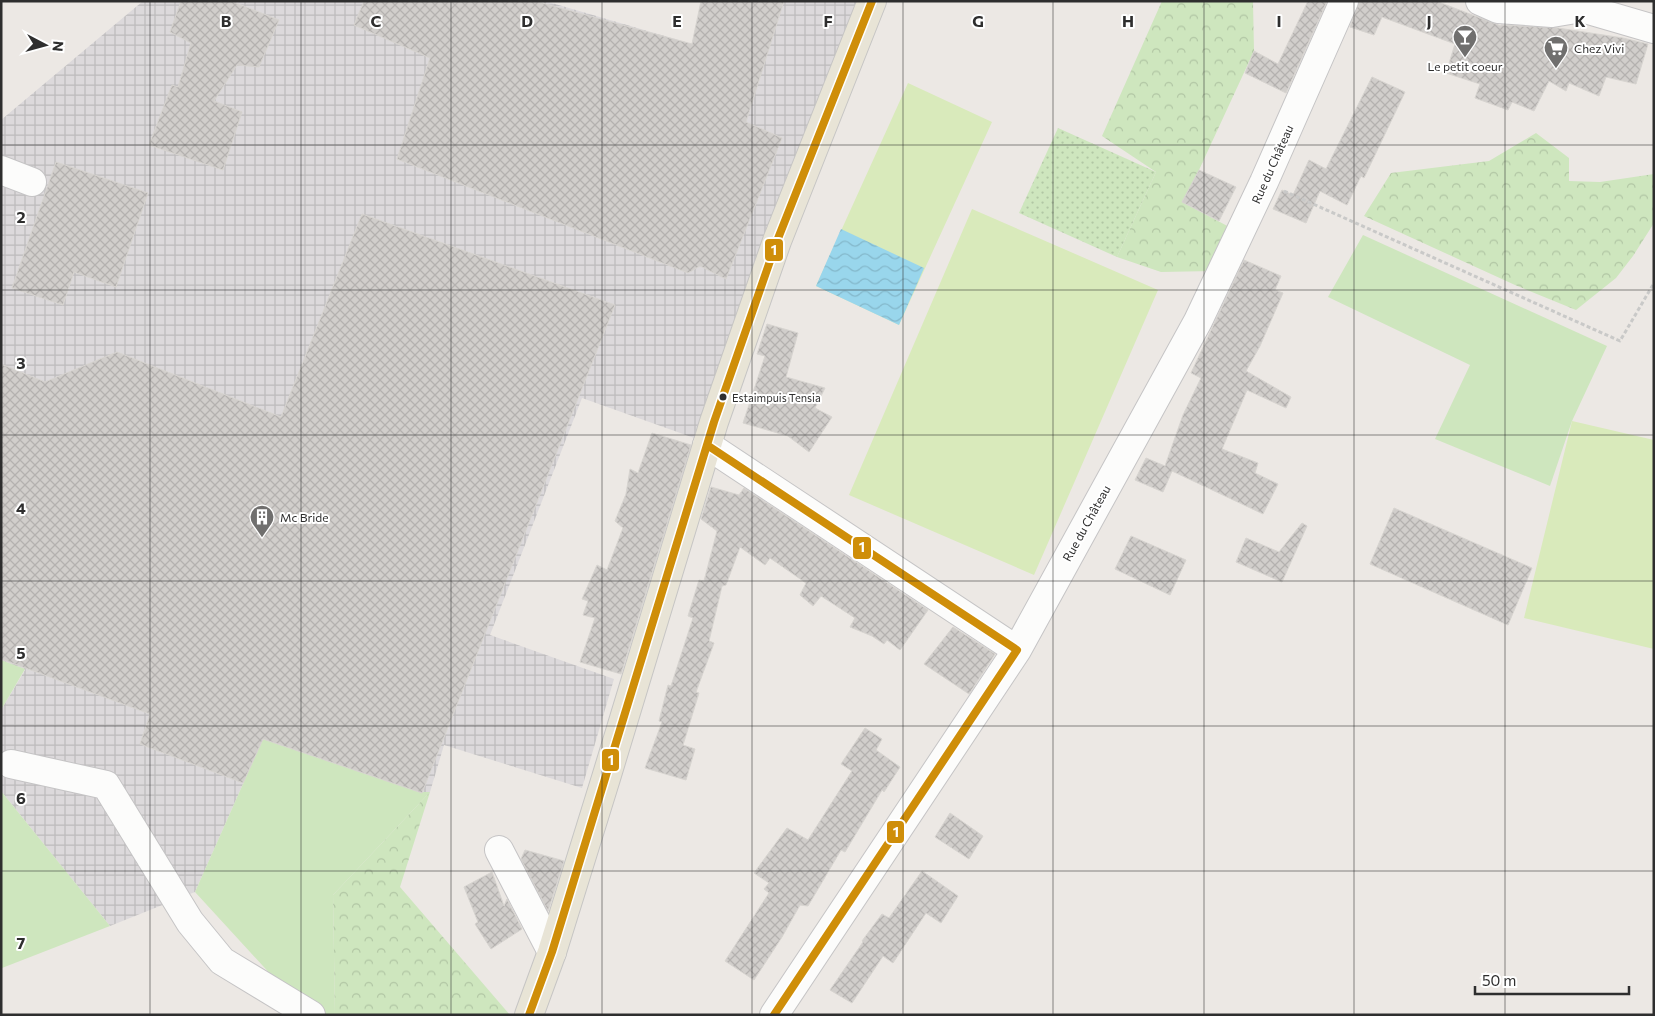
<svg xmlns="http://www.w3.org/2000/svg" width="1655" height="1016" viewBox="0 0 1655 1016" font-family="Commissioner,sans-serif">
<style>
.industrial{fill:url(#industrial-grid)}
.grass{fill:#cee6be}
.forest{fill:url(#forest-crowns)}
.park{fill:url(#park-dots)}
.pitch{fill:#d9eabb}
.water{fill:url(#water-waves)}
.building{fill:url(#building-cross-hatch);stroke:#d7d4d0}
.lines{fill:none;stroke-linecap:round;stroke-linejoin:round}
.minor-casing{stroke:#c5c4c5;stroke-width:30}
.major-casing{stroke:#c6c5c4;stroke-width:30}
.path{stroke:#c9c9c8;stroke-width:3;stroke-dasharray:4 2.5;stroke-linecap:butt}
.minor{stroke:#fcfcfb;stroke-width:28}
.major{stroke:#e8e4d6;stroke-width:28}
.bus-1-casing{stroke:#fff;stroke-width:11}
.bus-1{stroke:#cf8e09;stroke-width:8}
.grid{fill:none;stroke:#2e2e2e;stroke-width:1;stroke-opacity:0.55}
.bus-dot{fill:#2e2e2e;stroke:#fff;stroke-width:2}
.labels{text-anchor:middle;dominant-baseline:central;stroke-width:4;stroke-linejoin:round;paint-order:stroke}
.bus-label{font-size:11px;fill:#2e2e2e;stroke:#fff;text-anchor:start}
.poi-label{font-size:12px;fill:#2e2e2e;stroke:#fff;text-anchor:start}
.street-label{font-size:12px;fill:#2e2e2e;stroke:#fff}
.grid-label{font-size:16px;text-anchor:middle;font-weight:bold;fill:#2e2e2e;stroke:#fff;stroke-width:4;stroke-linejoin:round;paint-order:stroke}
.line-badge{stroke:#fff;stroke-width:2}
.badge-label{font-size:14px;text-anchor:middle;font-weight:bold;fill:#fff}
</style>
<defs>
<pattern id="industrial-grid" width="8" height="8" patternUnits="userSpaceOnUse" patternTransform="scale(1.25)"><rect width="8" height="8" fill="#dcd9db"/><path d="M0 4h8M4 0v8" fill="none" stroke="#bdbbbc"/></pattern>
<pattern id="forest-crowns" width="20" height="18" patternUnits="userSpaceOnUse" patternTransform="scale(1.25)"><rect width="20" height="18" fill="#cee6be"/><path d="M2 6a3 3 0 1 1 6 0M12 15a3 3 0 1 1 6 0" fill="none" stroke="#b1c6a4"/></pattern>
<pattern id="park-dots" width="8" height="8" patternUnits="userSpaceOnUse" patternTransform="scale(1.25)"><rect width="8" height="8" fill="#cee6be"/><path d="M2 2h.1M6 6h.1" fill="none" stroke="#b1c6a4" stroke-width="1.8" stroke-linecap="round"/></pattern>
<pattern id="water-waves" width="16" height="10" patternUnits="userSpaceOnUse" patternTransform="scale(1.25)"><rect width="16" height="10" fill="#99d6ec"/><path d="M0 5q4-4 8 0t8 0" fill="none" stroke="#84b8cb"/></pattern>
<pattern id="building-cross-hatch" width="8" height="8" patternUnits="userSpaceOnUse" patternTransform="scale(1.25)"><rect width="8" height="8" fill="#d1cecb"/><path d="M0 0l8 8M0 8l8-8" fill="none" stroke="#b4b1af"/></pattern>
</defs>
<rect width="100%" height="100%" fill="#ece8e4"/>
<path class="industrial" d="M143,1H545L692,44L701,1H863L697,439L582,398L490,635L614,679L582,788L444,745L430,792L422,793L263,739L195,892L110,926L1,791V710L25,670L1,660V120Z"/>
<path class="grass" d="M1363,235L1607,346L1572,421L1550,486L1435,439L1470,365L1328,297Z
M1,660L25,669L1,710Z
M263,739L422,792H430L333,895L335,1015H308L195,892Z
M1,791L110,926L2,968H1Z"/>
<path class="forest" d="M1162,1H1253L1254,51L1199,170L1182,202L1235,230L1213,271L1161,272L1117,257L1156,172L1102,136Z
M1536,133L1569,158V181L1600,182L1654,174V223L1633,256L1616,278L1576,310L1515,285L1364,216L1391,173L1489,161Z
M430,792L400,887L510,1015H335L333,895Z"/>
<path class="park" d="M1058,128L1156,172L1117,257L1019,213Z"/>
<path class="pitch" d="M908,83L992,122L899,325L816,286Z
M972,209L1158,290L1034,575L849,495Z
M1572,421L1654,440V649L1524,618Z"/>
<path class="water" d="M841,229L924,268L899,325L816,286Z"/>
<path class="building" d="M181,1H231L279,20L259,67L237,65L214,101L242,112L223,170L149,145L172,85L178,87L191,43L170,32Z
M364,1H535L692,44L701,1H784L746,122L782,138L726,279L700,266L688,273L397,159L430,58L354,25Z
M1308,1H1327L1286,93L1245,73L1254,51L1278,64Z
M1359,1H1436L1501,26V25L1558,28L1623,38L1648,44L1636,84L1606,77L1599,96L1569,83L1566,91L1549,81L1534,111L1512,102L1508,110L1475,98L1480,84L1446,73L1455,44L1382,17L1374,35L1350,27Z
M1372,77L1405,92L1364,178L1361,176L1347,205L1320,191L1306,223L1273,209L1282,190L1293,195L1309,160L1326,169Z
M56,162L148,193L116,287L74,272L63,305L12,288Z
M1199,170L1236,187L1219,221L1182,202Z
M362,214L615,305L422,793L263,739L243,783L140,744L150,714L1,659V364L45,382L117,352L281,417Z
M1244,260L1281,276L1275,290L1283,293L1260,346L1246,371L1291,397L1286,408L1247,390L1222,449L1258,463L1255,473L1278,484L1263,514L1172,471L1163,492L1135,480L1146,458L1165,466L1183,415L1201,378L1191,373Z
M767,324L798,333L786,377L825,388L815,408L832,417L809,452L788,436L743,423L765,356L757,354Z
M652,433L691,445L621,674L580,662L595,618L583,615L588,601L582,599L597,565L607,570L623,528L615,521L626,494L630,469L638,473Z
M711,487L739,495L744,488L928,610L900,650L887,640L884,644L872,636L850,627L855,618L821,596L813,606L800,595L806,583L770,558L765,565L740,547L726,585L722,586L709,641L714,643L696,692L699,693L683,745L695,749L686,780L645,768L662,722L659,721L668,685L671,686L693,618L688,616L699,580L704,581L717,531L701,519Z
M1394,508L1532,568L1508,625L1370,564Z
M1302,523L1307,526L1282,582L1236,562L1246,538L1279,552Z
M1131,536L1186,560L1170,595L1115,569Z
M953,627L995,654L969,694L924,664Z
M865,728L882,739L876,750L900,767L884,792L882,790L845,852L841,850L808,906L800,905L782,937L754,980L725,961L769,893L764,889L769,883L754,873L787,828L808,840L852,771L841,764Z
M950,813L983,836L969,859L935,837Z
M525,850L564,861L548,911L521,859Z
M922,871L958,896L941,923L926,913L893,963L883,956L852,1003L830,990L863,942L862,941L882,914L889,918Z
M492,872L504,906L507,899L522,929L491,949L475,924L478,922L464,887Z"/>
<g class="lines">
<defs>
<path id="minor" d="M1480,1L1498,9L1552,13L1582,8L1654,29
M1,170L32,182
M707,445L1017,650
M11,764L106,785L190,922L222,961L311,1015
M499,850L552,952
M774,1015L1017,650L1198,321L1264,182L1344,1"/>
<path id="major" d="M529,1015L552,952L606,778L714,422L777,241L872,1"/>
</defs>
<use href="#minor" class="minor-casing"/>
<use href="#major" class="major-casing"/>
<path class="path" d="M1284,191L1620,341L1654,283"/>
<use href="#minor" class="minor"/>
<use href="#major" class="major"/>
<defs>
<path id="bus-1" d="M707,445L1017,650
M529,1015L552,952L714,422L777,241L872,1
M774,1015L1017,650"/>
</defs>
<use href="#bus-1" class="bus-1-casing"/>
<use href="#bus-1" class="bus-1"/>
</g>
<path class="grid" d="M150,1V1015M301,1V1015M451,1V1015M602,1V1015M752,1V1015M903,1V1015M1053,1V1015M1204,1V1015M1354,1V1015M1505,1V1015M1,145H1654M1,290H1654M1,435H1654M1,581H1654M1,726H1654M1,871H1654"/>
<defs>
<symbol id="bar-pin" viewBox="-11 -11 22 30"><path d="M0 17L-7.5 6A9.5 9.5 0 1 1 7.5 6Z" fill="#706f6e" stroke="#fff"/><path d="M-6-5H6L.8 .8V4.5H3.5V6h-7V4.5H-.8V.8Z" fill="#fff"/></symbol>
<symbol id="supermarket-pin" viewBox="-11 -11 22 30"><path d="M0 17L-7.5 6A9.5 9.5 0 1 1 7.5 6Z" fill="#706f6e" stroke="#fff"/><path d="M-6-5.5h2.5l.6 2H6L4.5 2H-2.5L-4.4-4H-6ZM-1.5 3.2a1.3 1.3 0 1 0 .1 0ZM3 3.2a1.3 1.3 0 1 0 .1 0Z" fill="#fff"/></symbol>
<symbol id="building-pin" viewBox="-11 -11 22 30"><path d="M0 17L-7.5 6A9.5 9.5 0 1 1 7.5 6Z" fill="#706f6e" stroke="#fff"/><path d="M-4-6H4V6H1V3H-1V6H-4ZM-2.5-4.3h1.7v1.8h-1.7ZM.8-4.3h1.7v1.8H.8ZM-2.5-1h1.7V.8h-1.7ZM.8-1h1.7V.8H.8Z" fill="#fff"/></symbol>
</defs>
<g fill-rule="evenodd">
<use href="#bar-pin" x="1451" y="23" width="28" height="38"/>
<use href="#supermarket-pin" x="1542" y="34" width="28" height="38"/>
<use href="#building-pin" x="248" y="503" width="28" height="38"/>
</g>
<circle class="bus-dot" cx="723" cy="397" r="4.5"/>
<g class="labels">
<g class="bus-label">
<text x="732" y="397">Estaimpuis Tensia</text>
</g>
<g class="poi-label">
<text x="1574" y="48">Chez Vivi</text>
<text x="1465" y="66" text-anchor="middle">Le petit coeur</text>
<text x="280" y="517">Mc Bride</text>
</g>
<g class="street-label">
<text transform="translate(1272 164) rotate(-66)">Rue du Château</text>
<text transform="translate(1086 523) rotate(-61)">Rue du Château</text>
</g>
</g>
<g class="grid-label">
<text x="226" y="27">B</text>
<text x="376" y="27">C</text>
<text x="527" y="27">D</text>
<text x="677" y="27">E</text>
<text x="828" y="27">F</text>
<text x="978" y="27">G</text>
<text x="1128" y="27">H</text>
<text x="1279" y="27">I</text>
<text x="1429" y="27">J</text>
<text x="1580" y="27">K</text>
<text x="21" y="223">2</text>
<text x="21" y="369">3</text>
<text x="21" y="514">4</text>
<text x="21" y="659">5</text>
<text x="21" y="804">6</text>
<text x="21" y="949">7</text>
</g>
<g class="line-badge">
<rect x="764" y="238" width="20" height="24" rx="5" fill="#cf8e09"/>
<rect x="852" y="536" width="20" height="24" rx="5" fill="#cf8e09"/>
<rect x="601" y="748" width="19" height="24" rx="5" fill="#cf8e09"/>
<rect x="886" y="820" width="19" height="24" rx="5" fill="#cf8e09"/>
</g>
<g class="badge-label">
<text x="774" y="255">1</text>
<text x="862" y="552">1</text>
<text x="611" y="765">1</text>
<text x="896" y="837">1</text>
</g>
<rect width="1655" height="1016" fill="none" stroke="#2e2e2e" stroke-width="5"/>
<g transform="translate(45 45) rotate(96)" stroke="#ffffff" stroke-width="4" paint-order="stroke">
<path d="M0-4L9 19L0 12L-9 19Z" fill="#2e2e2e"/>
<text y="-8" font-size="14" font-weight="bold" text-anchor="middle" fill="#2e2e2e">N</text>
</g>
<path d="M1475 986v8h154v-8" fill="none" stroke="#2e2e2e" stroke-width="2.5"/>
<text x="1482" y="986" font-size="15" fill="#2e2e2e" stroke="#ffffff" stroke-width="4" paint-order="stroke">50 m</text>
</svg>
